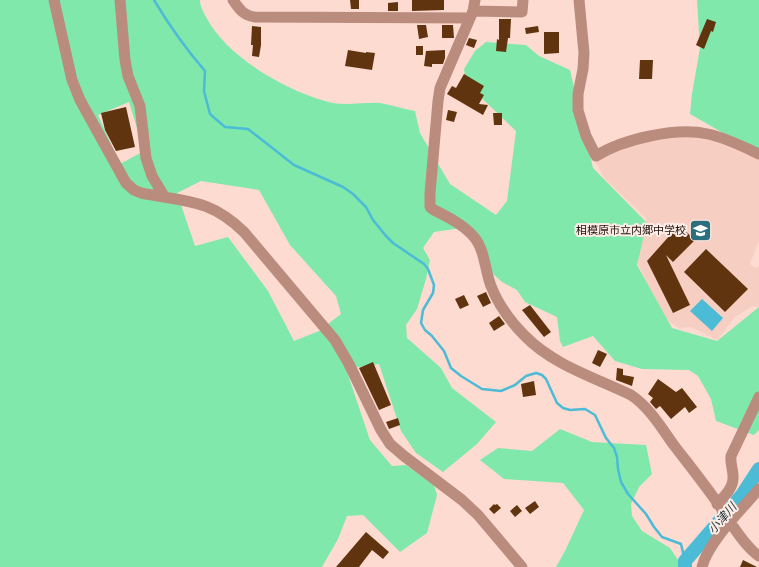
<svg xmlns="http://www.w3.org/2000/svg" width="759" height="567" viewBox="0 0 759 567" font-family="'IBM Plex Serif','Noto Sans JP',serif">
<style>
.built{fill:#f7cec2}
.green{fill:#81e8ac;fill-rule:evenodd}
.water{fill:#4bbbd6}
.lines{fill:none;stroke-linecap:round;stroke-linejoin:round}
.stream{stroke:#4bbbd6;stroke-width:2.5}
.river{stroke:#4bbbd6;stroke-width:14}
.building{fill:#60340e}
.minor{stroke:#ba8c7e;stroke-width:11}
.labels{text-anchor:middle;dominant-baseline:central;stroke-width:4;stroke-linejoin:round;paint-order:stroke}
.poi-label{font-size:11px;fill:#21130e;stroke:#feece7;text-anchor:end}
.water-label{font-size:12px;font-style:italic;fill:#1d353c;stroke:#feece7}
</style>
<rect width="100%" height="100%" fill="#fddbd1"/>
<path class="built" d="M671,134L707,138L759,159V241L750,264L755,268L759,266V307L753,306L735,317L717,340L691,327L679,328L662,317L637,261V244L647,219L605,179L594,159L611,151Z"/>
<path class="green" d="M0,0H200C200,6 203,11 206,17C226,56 283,89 325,101C343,107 362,102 380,103C391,105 404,109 415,111L420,133L450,184L496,215L507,201L516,131L466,83L464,69L475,51L486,42L526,45L539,56L570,70L593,168L647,223L637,265L672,328L717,341L759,307V430L754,435L716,421L711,399L698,376L689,370L642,369L615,361L593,336L563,347L560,341L557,317L525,302L517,290L502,282L492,273L472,242L461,228L434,232L423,248L430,260L426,279L417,309L406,325L407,338L441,368L452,388L496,422L477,444L443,472L416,453L401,431L379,364L346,369L370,440L392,466L406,465L434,485L437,495L427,533L400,552L363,515L347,516L338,539L322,567H0ZM129,102L144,151L120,164L98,115ZM201,181L259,190L290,245L336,296L341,314L319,331L294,341L268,291L228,237L195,246L177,193Z
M697,0H759V149L735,140L690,114L692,94L700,48Z
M560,429L592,442L646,445L652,474L639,487L631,504L632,516L642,531L670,548L680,563V567H556L565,551L584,510L563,483L504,479L480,460L498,448L532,451Z"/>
<path class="water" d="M702,299L723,318L712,331L690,311Z"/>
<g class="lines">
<path class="stream" d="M154,0C169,25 186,49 205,71L204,91L210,114L225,127L248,129L294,165L343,187L353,194L366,207L373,220L386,236L393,243L424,264L428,269L434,285L433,293L423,310L421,323L425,330L432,336L444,351L451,368L461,376L482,389L501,391L515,385L526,376L536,373L542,375L546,379L557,403L563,408L570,410L585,409L595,415L606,438L614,448L617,457L618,469L621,482L628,494L646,514L654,527L662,537L681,544L685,561"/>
<path class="river" d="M685,567V561L742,495L759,469"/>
</g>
<path class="building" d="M350,0H359V9H351Z
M412,0H444V10L412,11Z
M398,2V11H388V3Z
M499,19H511L510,38H508L506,52L496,51L497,39L499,40Z
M707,19L716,22L713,32L711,31L704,49L696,45Z
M417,25H426L428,37L419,39Z
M442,25H453L454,38H442Z
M252,26L261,27V45L259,57L252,56L253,45H251Z
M538,26L539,32L526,34L525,28Z
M544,32H559V53L544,54Z
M469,38L477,40L474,48L466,45Z
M416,46H423V55H416Z
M348,50L366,53V52L375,53L372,70L345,66Z
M445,50V58L443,64H432V67L424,66L426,51Z
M640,60H653L652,79H639Z
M464,74L484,86L480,93L484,95L479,104L488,105L483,115L447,94L452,86L456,88Z
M126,107L135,147L116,151L105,130L101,113Z
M448,110L457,112L454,122L446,120Z
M493,113H502V125H494Z
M679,225L695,240L673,262L666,255L690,305L673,313L647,261Z
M706,249L748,289L725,312L684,272Z
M486,292L491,303L483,307L477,296Z
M464,295L469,305L460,309L455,299Z
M530,305L551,332L544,337L522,310Z
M499,316L505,324L494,331L489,323Z
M598,350L607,354L600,367L592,363Z
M373,362L391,405L379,410L359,368Z
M617,368L623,369V375L634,377L632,386L616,380Z
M658,379L676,392L682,388L697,407L689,413L685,407L671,419L660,406L656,409L650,402L653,398L648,394Z
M534,381L536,395L523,397L521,384Z
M398,418L400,425L389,429L386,422Z
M535,501L539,507L530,514L525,508Z
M494,504L495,505L497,504L501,508L494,514L489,509Z
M517,505L522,511L515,517L510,511Z
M366,532L389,552L383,559L372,550L359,567H336Z
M743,560L757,567H740Z"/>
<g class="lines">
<path class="minor" d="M54,0L72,80L80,100L126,183L134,190L141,193C185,202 209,198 244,232L335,340L349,364L381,430L390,444L404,456L462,500L478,515L522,567
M120,0L125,60L128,76L140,106L146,158L152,176L164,196
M233,0C239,9 244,16 255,17L470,18
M475,0L473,11L440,88L438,101L430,193V207L434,210C448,217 464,225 474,237C485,250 485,271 491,286C498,304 511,322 525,336C553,365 596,378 631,395C649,407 661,427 673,444C689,465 706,486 721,508C730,522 745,547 759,556
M579,0L584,53L583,69L578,94V110L586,136L596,156C623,139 676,127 708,134C726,138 742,146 759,154
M473,11L522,12L523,0
M717,504C725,496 734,487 733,476C733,469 730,463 731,456L759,397
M702,567C708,542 742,509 759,489"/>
</g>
<defs>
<symbol id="school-square" viewBox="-11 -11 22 22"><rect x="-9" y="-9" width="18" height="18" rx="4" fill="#2b6f7f" stroke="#feece7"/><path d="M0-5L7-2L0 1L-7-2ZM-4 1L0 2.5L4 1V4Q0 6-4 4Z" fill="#fff"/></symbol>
</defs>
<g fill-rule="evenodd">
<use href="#school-square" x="688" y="218" width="25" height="25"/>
</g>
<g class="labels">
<g class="poi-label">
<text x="686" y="230">相模原市立内郷中学校</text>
</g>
<g class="water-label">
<text transform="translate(722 518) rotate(-49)">小津川</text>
</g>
</g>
</svg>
